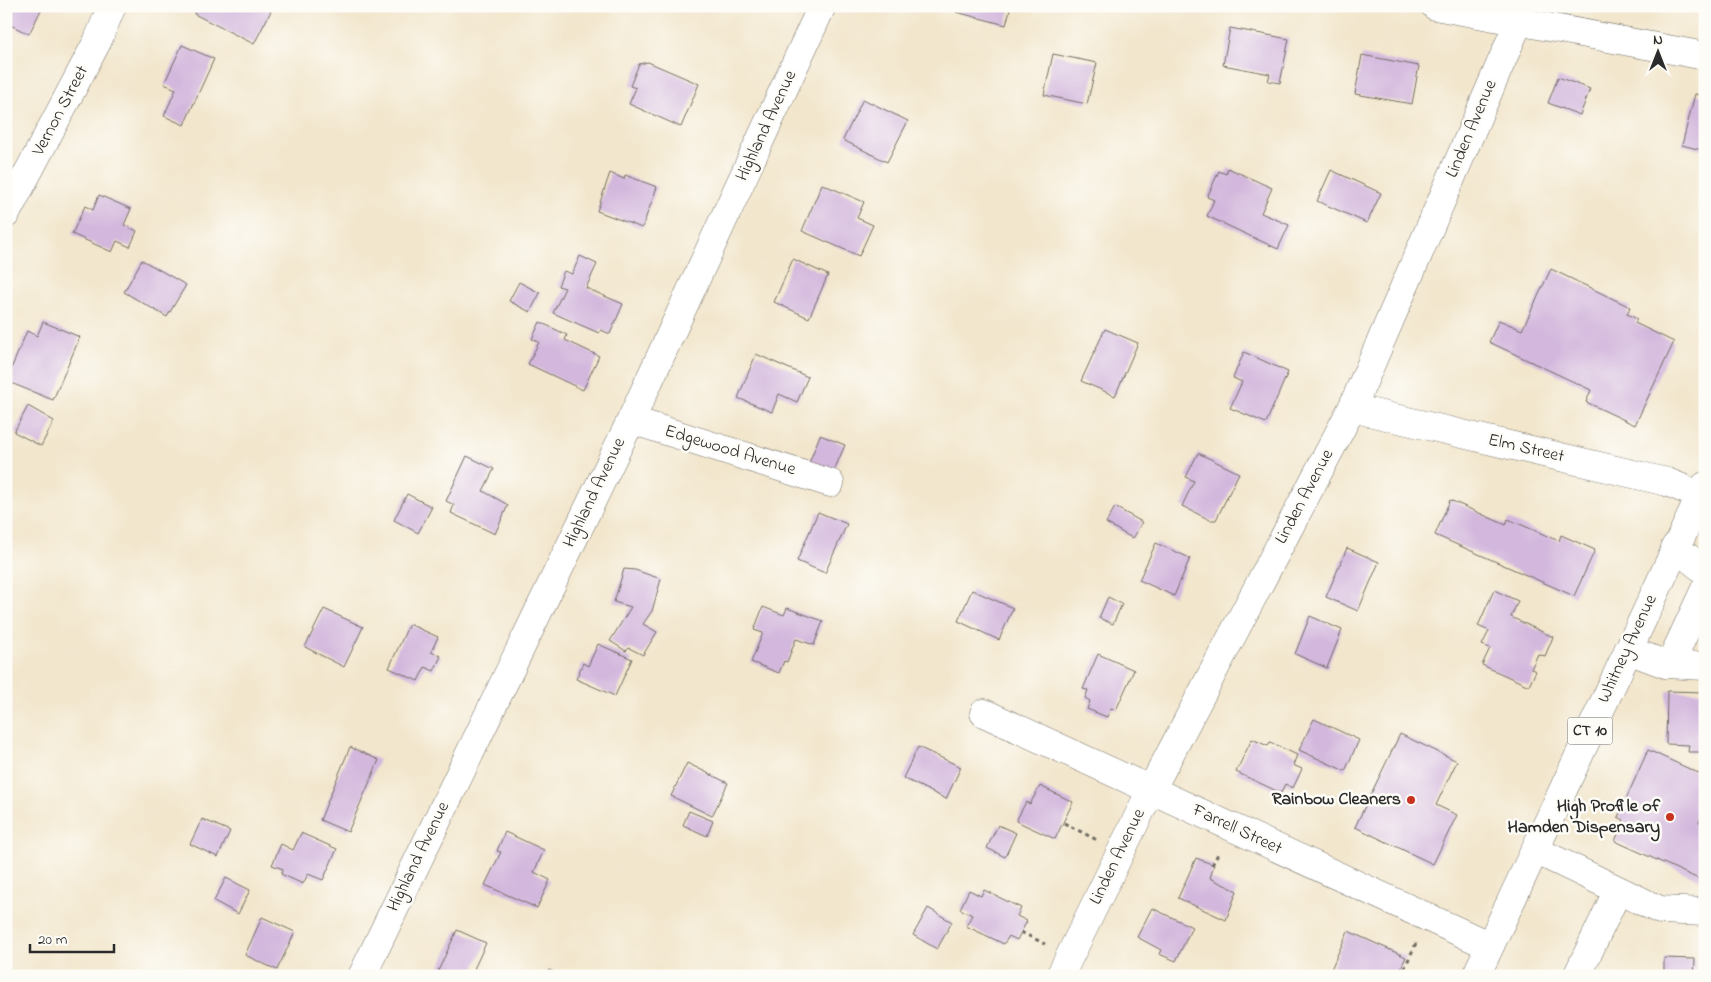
<svg xmlns="http://www.w3.org/2000/svg" width="1711" height="982" viewBox="0 0 1711 982" font-family="'Indie Flower',sans-serif">
<style>
.building{fill:#d3b7dd}
.lines{fill:none;stroke-linecap:round;stroke-linejoin:round}
.minor-casing{stroke:#716c63;stroke-width:29}
.major-casing{stroke:#716c63;stroke-width:29}
.path{stroke:#716c63;stroke-width:3;stroke-dasharray:4 4;stroke-linecap:butt}
.minor{stroke:#fff;stroke-width:28}
.major{stroke:#fff;stroke-width:28}
.poi-dot{fill:#c8321e;stroke:#fdfcf7;stroke-width:2}
.labels{text-anchor:middle;dominant-baseline:central;stroke-width:5;stroke-linejoin:round;paint-order:stroke}
.shield{fill:#fdfcf7;stroke:#6a6a68;stroke-width:1}
.shield-label{font-size:16px;font-weight:bold;fill:#2b2b2b}
.street-label{font-size:18px;fill:#2b2b2b;stroke:#fdfcf7}
.poi-label{font-size:18px;font-weight:bold;fill:#2b2b2b;stroke:#fdfcf7;text-anchor:end}
</style>
<rect width="100%" height="100%" fill="#fdfcf7"/>
<filter id="ink" filterUnits="userSpaceOnUse"><feTurbulence type="fractalNoise" baseFrequency=".02" numOctaves="2"/><feDisplacementMap in="SourceGraphic" scale="10" xChannelSelector="R" yChannelSelector="G"/><feConvolveMatrix kernelMatrix="1 2 1 2 8 2 1 2 1" color-interpolation-filters="sRGB"/></filter>
<filter id="wash" filterUnits="userSpaceOnUse"><feTurbulence type="fractalNoise" baseFrequency=".0096" numOctaves="4" result="noise"/><feDisplacementMap in="SourceGraphic" scale="20" xChannelSelector="R" yChannelSelector="G"/><feGaussianBlur stdDeviation="1.12" result="paint"/><feColorMatrix in="noise" values="0 0 0 0 0 0 0 0 0 0 0 0 0 0 0 0 0 1.4 0 .05"/><feComposite in="paint" operator="in"/></filter>
<g filter="url(#wash)">
<rect width="100%" height="100%" fill="#f2e6cc"/>
<g id="blocks">
<path class="building" d="M6,6H43L29,34L6,23Z
M197,6H262L271,11L254,44L194,14Z
M958,6H1011L1006,25L956,12Z
M1230,28L1289,39L1280,83L1268,81L1270,74L1223,65Z
M182,45L214,59L184,125L164,116L176,89L164,84Z
M1053,54L1097,63L1087,104L1044,95Z
M1362,55L1419,66L1412,104L1355,94Z
M648,62L699,84L681,127L629,104L636,88L630,86L639,64Z
M1558,77L1590,89L1580,115L1548,103Z
M1695,94L1705,96V151L1682,145Z
M863,99L908,121L887,162L843,140Z
M1228,168L1272,188L1261,213L1289,225L1278,249L1207,216L1214,200L1207,197L1219,171L1226,174Z
M1331,170L1381,193L1367,223L1317,201Z
M610,173L624,179L625,175L657,187L642,228L597,211Z
M822,184L864,202L857,218L873,225L859,256L802,231Z
M99,195L131,209L124,225L137,231L130,247L117,241L112,252L72,234L85,206L93,210Z
M580,256L597,264L586,288L623,304L610,334L601,330L599,333L553,313L565,288L558,286L564,271L572,274Z
M793,259L828,275L809,318L774,302Z
M142,260L186,285L167,317L124,292Z
M1551,269L1630,307L1627,314L1637,319L1635,323L1674,342L1635,425L1586,402L1591,390L1489,342L1499,320L1522,330Z
M519,282L540,293L530,312L509,301Z
M43,322L80,337L53,400L6,381L27,331L37,336Z
M540,322L567,335L565,340L599,356L583,390L528,364L539,342L532,339Z
M1105,329L1138,343L1115,396L1081,381Z
M1244,352L1288,372L1266,423L1230,408L1242,382L1233,378Z
M756,354L808,377L797,402L779,394L772,412L738,398Z
M28,406L54,421L41,446L14,432Z
M820,435L845,445L833,473L809,463Z
M1198,453L1239,473L1216,520H1210L1182,506L1194,481L1186,477Z
M467,456L494,469L483,491L508,505L495,534L451,513L454,505L446,501Z
M407,494L432,507L418,533L394,520Z
M1450,500L1506,525L1508,519L1559,541L1561,535L1595,550L1574,596L1435,535Z
M1115,507L1142,522L1134,537L1132,538L1106,523Z
M818,512L847,524L825,573L797,561Z
M1156,543L1190,558L1174,596L1139,580Z
M1347,548L1379,562L1358,611L1326,597Z
M624,569L635,570L661,579L652,611L643,624L657,632L643,655L629,648L626,651L610,641L631,607L614,602Z
M972,590L1013,608L999,640L958,621Z
M1494,590L1518,601L1511,617L1553,637L1545,656L1538,654L1531,669L1536,671L1529,686L1482,665L1490,648L1482,645L1489,631L1478,626Z
M1108,597L1122,604L1113,624L1099,618Z
M763,607L784,615L787,608L823,621L814,645L796,639L787,662L784,661L779,673L751,662L763,633L754,630Z
M324,609L363,627L344,667L305,647Z
M1310,616L1342,630L1327,668L1295,654Z
M409,624L438,637L431,652L441,656L434,671L425,667L418,681L389,668Z
M598,644L632,659L615,696L576,679L583,663L588,666Z
M1098,654L1134,670L1116,710L1111,708L1107,717L1087,709L1090,701L1085,698L1088,690L1083,689Z
M1667,691L1705,692V752H1688L1689,745L1666,744Z
M1314,719L1359,740L1345,771L1299,750Z
M1400,734L1457,761L1436,805L1457,815L1433,864L1355,827Z
M1252,739L1268,746L1270,742L1297,755L1293,765L1302,769L1293,788L1285,784L1281,793L1236,772Z
M350,747L379,760L348,832L320,820Z
M918,747L961,767L946,799L903,778Z
M1648,750L1705,776V809L1699,822L1705,824V877L1703,881L1615,841L1624,820L1618,817Z
M687,763L728,783L712,816L671,796Z
M1040,786L1073,802L1055,839L1016,821L1026,802L1030,804Z
M689,811L713,821L707,836L683,825Z
M202,819L230,831L218,857L190,844Z
M998,825L1016,833L1005,857L987,848Z
M505,832L544,850L534,872L550,880L537,908L485,885L501,852L497,851Z
M301,833L337,849L323,880L308,874L303,884L281,874L283,869L272,865L281,844L293,850Z
M1196,858L1214,865L1210,878L1237,891L1226,920L1178,898Z
M226,878L250,890L238,914L214,901Z
M969,890L981,896L984,890L1021,908L1017,916L1027,921L1017,940L1009,936L1004,944L966,926L972,915L960,909Z
M928,908L952,922L937,949L913,935Z
M1152,908L1192,927L1176,961L1159,954L1161,950L1137,937Z
M262,917L295,932L277,970L245,955Z
M457,930L486,943L474,969L489,976H448L438,971Z
M1348,931L1406,957L1397,976H1328Z
M1664,958L1695,959L1694,976H1664Z
M549,970L562,976H546Z"/>
</g>
</g>
<g filter="url(#ink)">
<use href="#blocks" fill-opacity="0" stroke="#716c63" stroke-width="1"/>
<g class="lines">
<defs>
<path id="minor" d="M1435,6L1705,56
M6,214L97,42L112,6
M1352,408L1667,482L1699,495
M631,420L830,483
M1675,547L1705,571
M1628,650L1665,664L1705,666
M1670,664L1705,589
M984,713L1490,946
M1535,850L1660,910L1705,912
M362,976L631,420L822,6
M1060,976L1151,790L1352,408L1519,21L1522,6
M1577,976L1618,890"/>
<path id="major" d="M1476,976L1705,486"/>
</defs>
<use href="#minor" class="minor-casing"/>
<use href="#major" class="major-casing"/>
<path class="path" d="M1064,823L1097,840
M1212,865L1219,852
M1021,932L1045,944
M1401,976L1416,943"/>
<use href="#minor" class="minor"/>
<use href="#major" class="major"/>
</g>
</g>
<g class="poi-dot">
<circle cx="1411" cy="800" r="5"/>
<circle cx="1670" cy="817" r="5"/>
</g>
<g class="labels">
<rect class="shield" x="1567.5" y="717.5" width="45" height="27" rx="4"/>
<g class="shield-label">
<text x="1590" y="731">CT 10</text>
</g>
<g class="street-label">
<text transform="translate(61 111) rotate(-62)">Vernon Street</text>
<text transform="translate(767 126) rotate(-65)">Highland Avenue</text>
<text transform="translate(1472 129) rotate(-67)">Linden Avenue</text>
<text transform="translate(1526 449) rotate(13)">Elm Street</text>
<text transform="translate(730 451) rotate(17)">Edgewood Avenue</text>
<text transform="translate(595 493) rotate(-64)">Highland Avenue</text>
<text transform="translate(1305 497) rotate(-62)">Linden Avenue</text>
<text transform="translate(1628 649) rotate(-65)">Whitney Avenue</text>
<text transform="translate(1237 830) rotate(25)">Farrell Street</text>
<text transform="translate(419 857) rotate(-64)">Highland Avenue</text>
<text transform="translate(1118 857) rotate(-64)">Linden Avenue</text>
</g>
<g class="poi-label">
<text x="1401" y="800">Rainbow Cleaners</text>
<text x="1660" y="807">High Profile of<tspan x="1660" dy="21">Hamden Dispensary</tspan></text>
</g>
</g>
<rect width="1711" height="982" fill="none" stroke="#fdfcf7" stroke-width="25"/>
<g transform="translate(1658 52)" stroke="#fdfcf7" stroke-width="4" paint-order="stroke">
<path d="M0-4L9 19L0 12L-9 19Z" fill="#2b2b2b"/>
<text y="-8" font-size="14" font-weight="bold" text-anchor="middle" fill="#2b2b2b">N</text>
</g>
<path d="M30 944v8h84v-8" fill="none" stroke="#2b2b2b" stroke-width="2.5"/>
<text x="38" y="944" font-size="15" fill="#2b2b2b" stroke="#fdfcf7" stroke-width="4" paint-order="stroke">20 m</text>
</svg>
